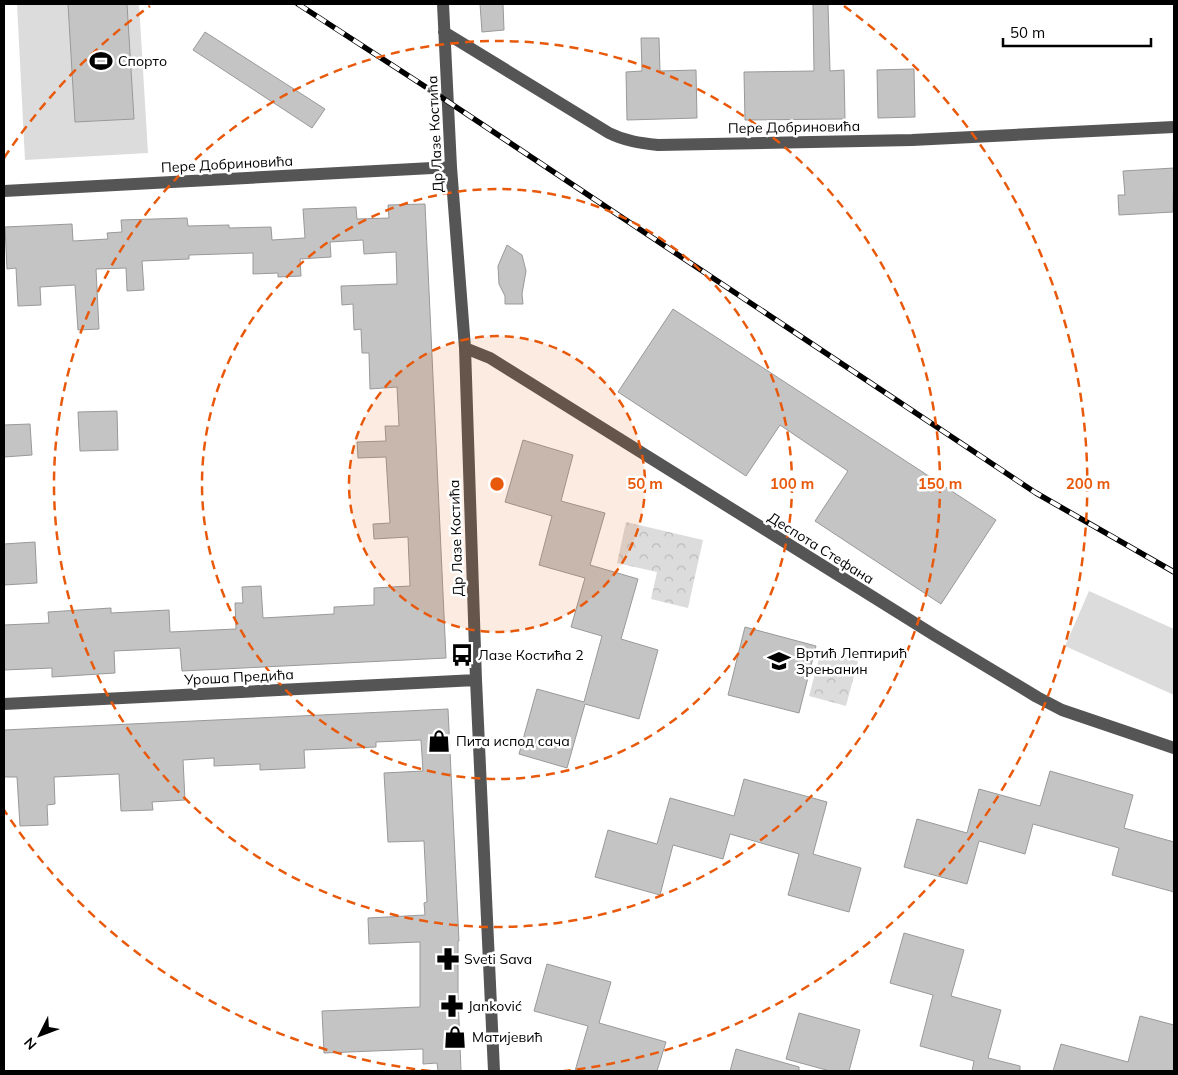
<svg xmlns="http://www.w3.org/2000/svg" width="1178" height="1075" viewBox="0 0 1178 1075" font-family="Mulish,sans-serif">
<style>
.forest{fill:url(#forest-crowns)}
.garden{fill:#dcdcdc}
.building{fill:#c4c4c4;stroke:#999}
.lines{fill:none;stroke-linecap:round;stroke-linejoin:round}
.minor{stroke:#555;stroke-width:12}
.rail-casing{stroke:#000;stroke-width:5.5}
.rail{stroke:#fff;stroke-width:4;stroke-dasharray:11;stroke-linecap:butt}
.ring{fill:none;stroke:#e8590c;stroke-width:2.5;stroke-dasharray:9 6}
.labels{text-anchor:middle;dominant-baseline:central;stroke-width:5;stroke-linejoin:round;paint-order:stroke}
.poi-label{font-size:14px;fill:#000;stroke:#fff;text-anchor:start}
.street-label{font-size:14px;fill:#000;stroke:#fff}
.centre{fill:#e8590c;stroke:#fff;stroke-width:2.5}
.ring-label{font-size:15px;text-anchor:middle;font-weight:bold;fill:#e8590c;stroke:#fff;stroke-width:5;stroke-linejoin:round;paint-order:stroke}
</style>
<defs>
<pattern id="forest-crowns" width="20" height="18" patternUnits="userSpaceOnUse" patternTransform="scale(1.25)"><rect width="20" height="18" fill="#dcdcdc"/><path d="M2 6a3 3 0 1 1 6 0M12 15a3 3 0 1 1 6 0" fill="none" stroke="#bbb"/></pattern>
</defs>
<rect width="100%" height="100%" fill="#fff"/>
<path class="forest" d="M626,522L703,540L688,608L651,599L657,572L617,563Z
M821,651L858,661L846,706L809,696Z"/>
<path class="garden" d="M17,4H139L148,153L25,160Z
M1089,591L1174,629V695L1065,646Z"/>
<path class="building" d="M68,4H127L134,119L75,122Z
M480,4H503L504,30L482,32Z
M813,4H828L830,71L844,70L845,119L745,120L744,72L814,71Z
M205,32L325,109L312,128L193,50Z
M641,38H659L660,71L696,70L697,118L627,120L626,72L642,71Z
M914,69L915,117L878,118L877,70Z
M1174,168L1173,212L1119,215L1118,195H1125L1123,171Z
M425,204L446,658L182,671L180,648L114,651L115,673L52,677V668L4,670V625L49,623L48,612L111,608V613L169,610L170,632L236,629L235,603H243L242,587L261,586L263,618L334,614V607L374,605V588L410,586L408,537L374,539L373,524L390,523L386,457L358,458L357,442L386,441L385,426H399L397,387L370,389L369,353H362L361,329L354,330L353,304L342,305L341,286L397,284L396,252L364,254L363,240L330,242L331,257L300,259L301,276L278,277V273L253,274V253L189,255V259L142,261L144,290L127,291L126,268L96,269L99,329L78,330L75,285L40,287L41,305L18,306L16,268L7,269L5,227L72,224L73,241L108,239L107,233L122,232L121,220L187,218L188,226L229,225V228L271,227L272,240L305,238L303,209L356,207L357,219L389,218L388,205Z
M507,245L522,255L526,271L522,294L523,304H505V296L499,284L498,266Z
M673,309L996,520L941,604L815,521L848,471L780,425L746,476L618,392Z
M117,411L118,450L80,451L78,412Z
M30,424L32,455L4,457V425Z
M523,440L573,455L561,501L605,513L590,565L638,579L621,639L658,650L639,719L585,704L567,768L519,754L537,689L584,702L602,636L571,627L585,578L539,565L552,516L505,502Z
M35,542L37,583L4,585V544Z
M745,627L816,646L799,713L728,695Z
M448,709L459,941H458V996L461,1071H438L437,1063L423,1064V1049L324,1053L322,1011L420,1007V942L369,944L368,918L425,915L424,903L427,902L424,841L388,842L384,773L423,771L421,740L376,742V747L304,750L305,768L260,770V764L214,766V758L183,760L185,800L152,802L153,810L121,811L119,774L54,777L55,804L47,805L48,825L20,826L17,777H4V730Z
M1050,771L1133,795L1124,828L1174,842V892L1112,875L1119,848L1033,824L1025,854L979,841L967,884L904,867L917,819L967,833L979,789L1040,806Z
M744,779L827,802L813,854L861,868L849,912L788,895L799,854L730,834L723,859L673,845L660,895L595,877L608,830L657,844L670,798L734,816Z
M904,933L964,950L951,996L1001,1010L988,1058L1020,1066V1071H972L974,1061L920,1046L933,995L890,983Z
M547,964L611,982L599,1023L666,1042L657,1071H575L588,1026L534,1011Z
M799,1013L860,1030L849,1071H830L786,1059Z
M1140,1016L1174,1025V1071H1053L1061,1044L1128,1062Z
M736,1049L799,1067V1071H730Z"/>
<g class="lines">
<path class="minor" d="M443,4L451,167L465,348L476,680L494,1071
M444,32L609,133C625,141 640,143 658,145L912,140L1174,127
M4,191L451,167
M465,348L490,358L934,635L1037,697L1062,710L1174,748
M4,704L476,680"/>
<defs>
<path id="rail" d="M298,4L435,93L1036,493L1174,572"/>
</defs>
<use href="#rail" class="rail-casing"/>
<use href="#rail" class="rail"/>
</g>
<circle cx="497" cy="484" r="148" fill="#e8590c" fill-opacity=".12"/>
<g class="ring">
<circle cx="497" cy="484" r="148"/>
<circle cx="497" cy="484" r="295"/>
<circle cx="497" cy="484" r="443"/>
<path d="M430 1071A591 591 0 0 1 4 810M4 158A591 591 0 0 1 150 6M844 6A591 591 0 0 1 564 1071"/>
</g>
<defs>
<symbol id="stadium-bare" viewBox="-9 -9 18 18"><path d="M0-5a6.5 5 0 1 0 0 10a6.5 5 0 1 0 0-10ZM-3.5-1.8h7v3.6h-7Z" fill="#000" stroke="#fff" stroke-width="2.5" paint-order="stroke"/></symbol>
<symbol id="bus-bare" viewBox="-9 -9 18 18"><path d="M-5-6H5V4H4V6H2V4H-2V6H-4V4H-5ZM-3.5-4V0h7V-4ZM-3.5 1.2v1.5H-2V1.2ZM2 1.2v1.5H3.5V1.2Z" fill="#000" stroke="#fff" stroke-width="2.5" paint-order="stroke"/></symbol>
<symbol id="school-bare" viewBox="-9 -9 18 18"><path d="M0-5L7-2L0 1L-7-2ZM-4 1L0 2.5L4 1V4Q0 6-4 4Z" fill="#000" stroke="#fff" stroke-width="2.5" paint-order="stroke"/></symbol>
<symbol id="shop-bare" viewBox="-9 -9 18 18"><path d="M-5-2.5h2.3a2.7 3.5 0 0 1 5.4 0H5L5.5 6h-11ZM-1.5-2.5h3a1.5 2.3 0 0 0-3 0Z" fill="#000" stroke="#fff" stroke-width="2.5" paint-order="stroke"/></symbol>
<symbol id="pharmacy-bare" viewBox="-9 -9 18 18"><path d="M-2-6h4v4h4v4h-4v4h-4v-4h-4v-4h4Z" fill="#000" stroke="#fff" stroke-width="2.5" paint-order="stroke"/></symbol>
</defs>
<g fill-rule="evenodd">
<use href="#stadium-bare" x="85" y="45" width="32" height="32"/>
<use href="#bus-bare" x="446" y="639" width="32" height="32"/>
<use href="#school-bare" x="763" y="645" width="32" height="32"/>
<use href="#shop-bare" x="423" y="725" width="32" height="32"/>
<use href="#pharmacy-bare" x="432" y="943" width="32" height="32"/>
<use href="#pharmacy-bare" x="436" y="990" width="32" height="32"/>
<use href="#shop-bare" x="439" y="1021" width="32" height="32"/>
</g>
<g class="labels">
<g class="poi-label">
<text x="118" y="61">Спорто</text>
<text x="796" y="653">Вртић Лептирић<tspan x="796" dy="16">Зрењанин</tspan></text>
<text x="478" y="655">Лазе Костића 2</text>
<text x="456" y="741">Пита испод сача</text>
<text x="464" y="959">Sveti Sava</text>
<text x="468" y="1006">Janković</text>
<text x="472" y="1037">Матијевић</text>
</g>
<g class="street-label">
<text transform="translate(794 127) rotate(-1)">Пере Добриновића</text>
<text transform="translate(435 134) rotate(-93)">Др Лазе Костића</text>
<text transform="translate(227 164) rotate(-3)">Пере Добриновића</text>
<text transform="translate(456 538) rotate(-92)">Др Лазе Костића</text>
<text transform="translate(821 548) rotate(32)">Деспота Стефана</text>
<text transform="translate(239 677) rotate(-3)">Уроша Предића</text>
</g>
</g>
<circle cx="497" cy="484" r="8" class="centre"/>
<g class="ring-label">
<text x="645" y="489">50 m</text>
<text x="792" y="489">100 m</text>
<text x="940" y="489">150 m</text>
<text x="1088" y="489">200 m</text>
</g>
<rect width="1178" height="1075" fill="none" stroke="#000000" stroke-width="10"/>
<g transform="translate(40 1035) rotate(228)" stroke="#ffffff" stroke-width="4" paint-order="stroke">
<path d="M0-4L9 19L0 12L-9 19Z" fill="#000000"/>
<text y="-8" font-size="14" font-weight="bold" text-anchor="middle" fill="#000000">N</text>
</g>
<path d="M1003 38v8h148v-8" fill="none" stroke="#000000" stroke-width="2.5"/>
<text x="1010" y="38" font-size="15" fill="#000000" stroke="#ffffff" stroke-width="4" paint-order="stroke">50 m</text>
</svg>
